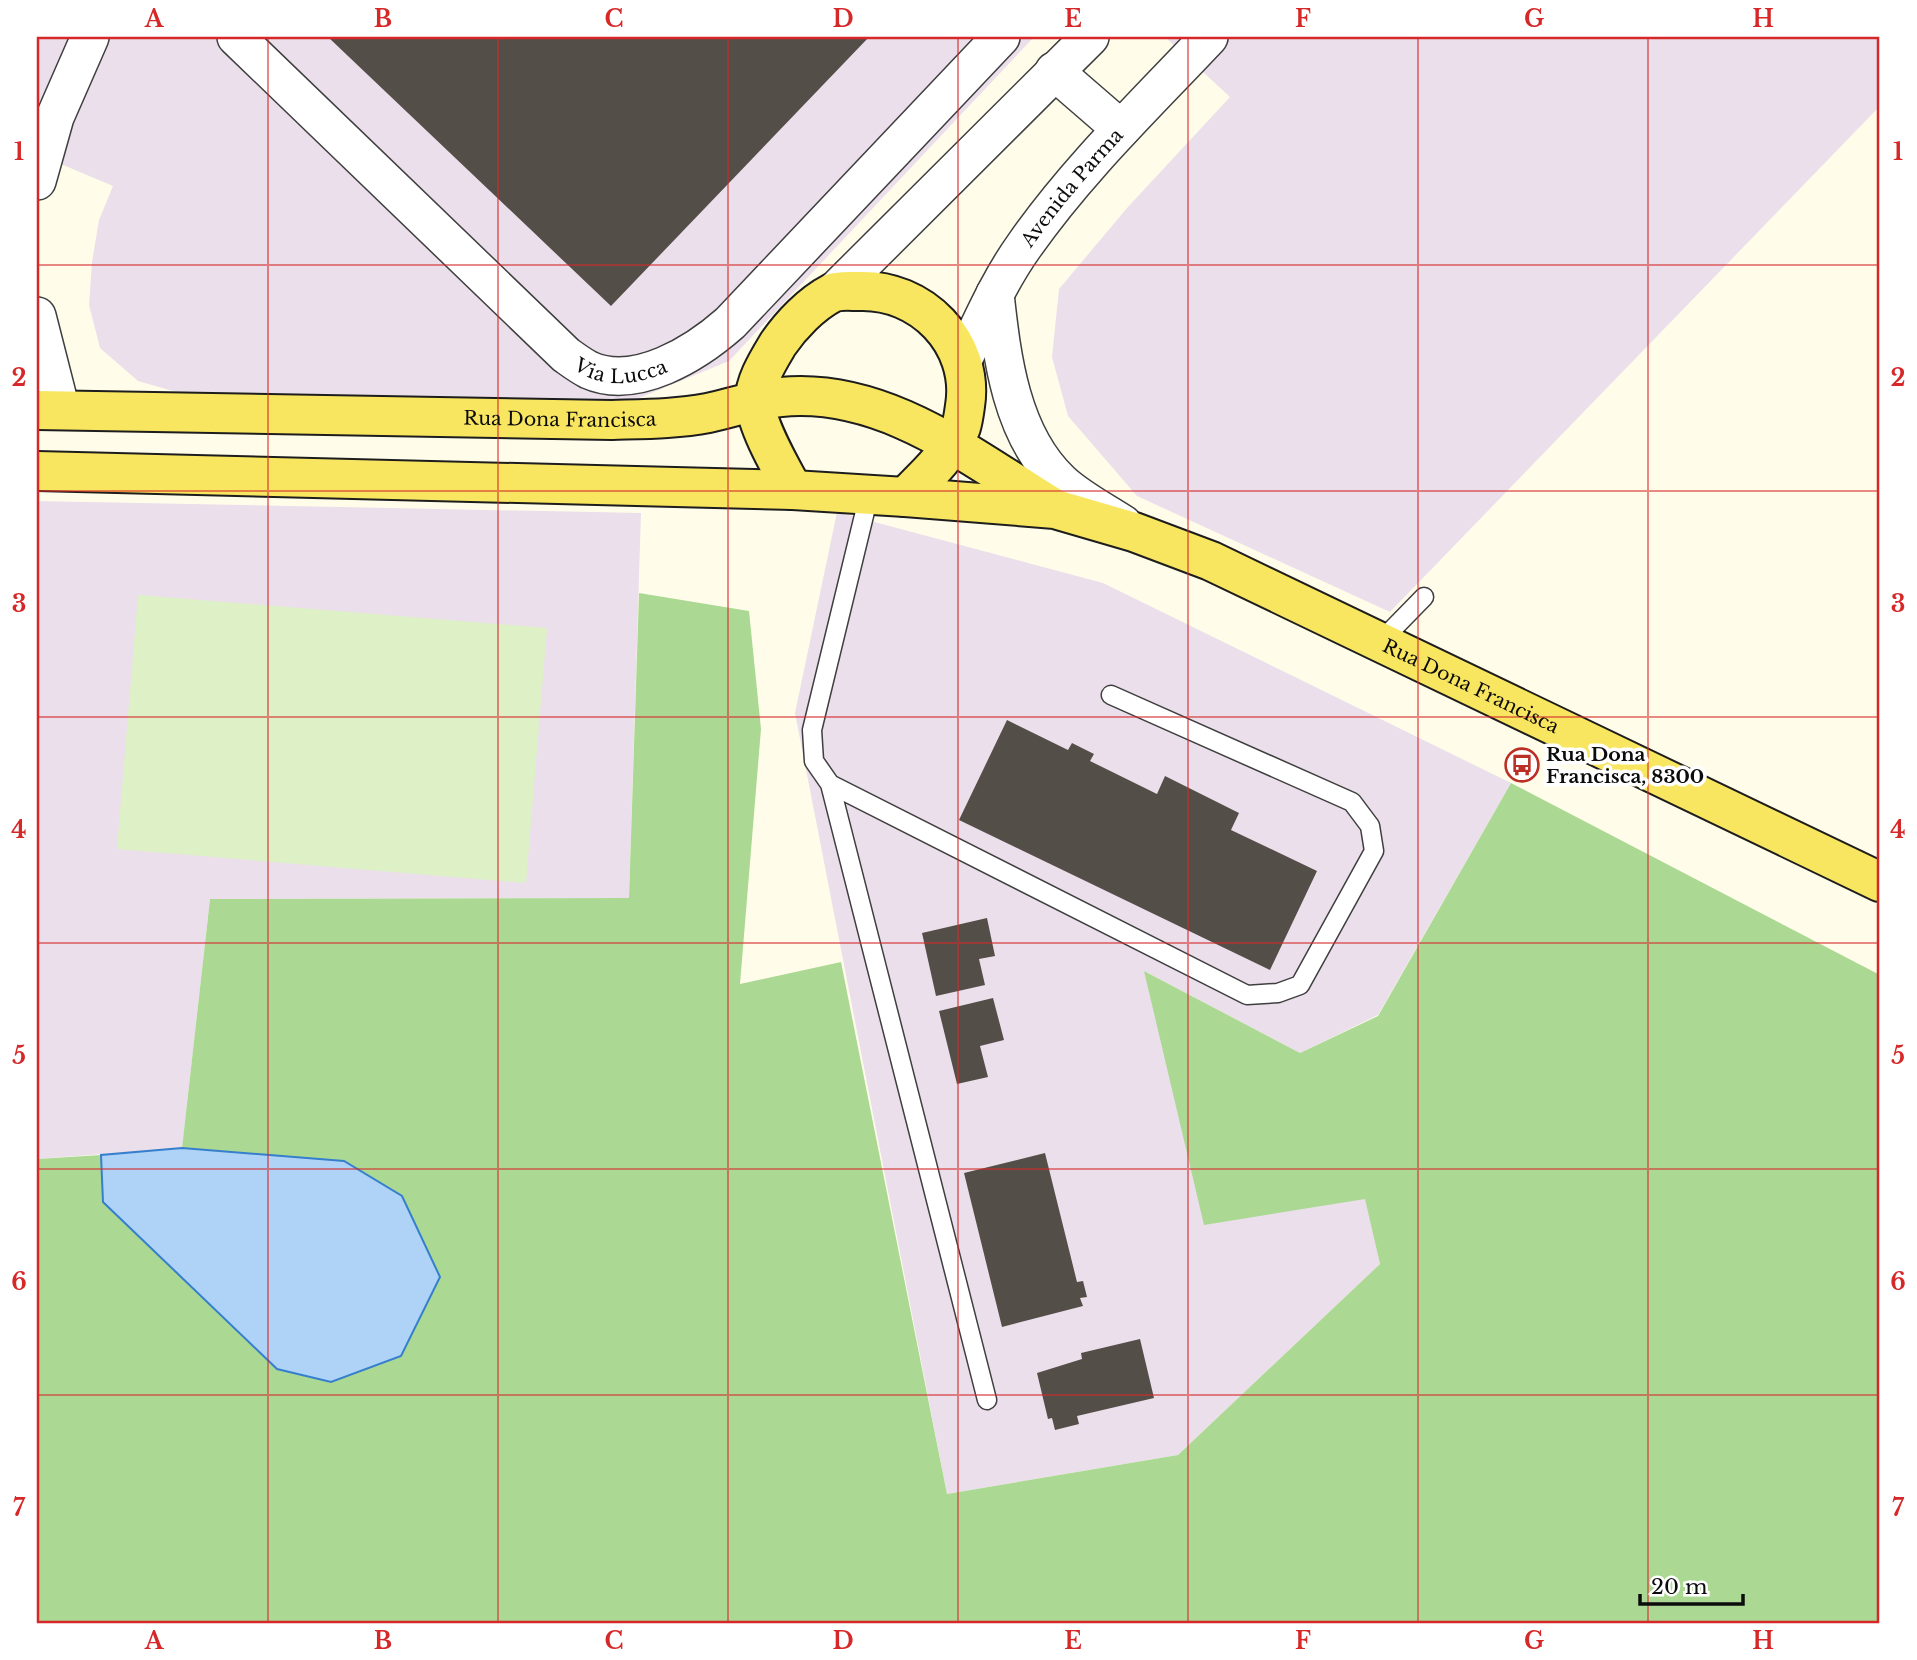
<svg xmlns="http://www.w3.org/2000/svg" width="1917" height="1660" viewBox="0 0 1917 1660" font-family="'Libre Baskerville',serif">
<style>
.industrial{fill:#ebdfeb}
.forest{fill:#abd994}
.pitch{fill:#ddf0c6}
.water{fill:#afd3f6;stroke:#367fcd;stroke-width:2}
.building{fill:#544e48}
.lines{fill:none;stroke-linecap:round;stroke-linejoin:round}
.service-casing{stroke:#3f3f3f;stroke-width:21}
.minor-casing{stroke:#3f3f3f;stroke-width:40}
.primary-casing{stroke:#1d1d1d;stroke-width:42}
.service{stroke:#fff;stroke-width:18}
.minor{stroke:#fff;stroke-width:37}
.primary{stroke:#f9e660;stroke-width:38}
.grid{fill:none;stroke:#d62828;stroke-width:2;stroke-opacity:0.55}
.labels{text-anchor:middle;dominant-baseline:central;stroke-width:7;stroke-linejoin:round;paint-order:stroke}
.street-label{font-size:19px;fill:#0c0c0c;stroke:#fff}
.poi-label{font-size:19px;font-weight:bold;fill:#0c0c0c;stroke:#fff;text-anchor:start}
.neatline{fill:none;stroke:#d62828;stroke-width:2.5}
.grid-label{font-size:23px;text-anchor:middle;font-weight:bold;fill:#d62828}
</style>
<rect width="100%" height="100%" fill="#fffdea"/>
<path class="industrial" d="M37,37H1034L729,361L627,403L180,393L138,381L100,348L89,305L92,262L99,220L113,186L37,154Z
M1165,37H1880V106L1390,612L1137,496L1068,416L1052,357L1059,289L1127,208L1230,97Z
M37,501L641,513L629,898L210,899L182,1148L37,1159Z
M837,512L1103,583L1511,783L1378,1015L1300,1053L1144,971L1366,1199L1380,1264L1178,1455L947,1494L795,713Z"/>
<path class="forest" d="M639,593L749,611L761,729L740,984L841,962L947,1494L1178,1455L1380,1264L1365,1199L1204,1225L1144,971L1300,1053L1378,1016L1511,783L1880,975V1623H37V1159L101,1155L103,1202L344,1161L182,1148L210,899L629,898Z"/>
<path class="pitch" d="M138,595L547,628L526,883L117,849Z"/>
<path class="water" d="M182,1148L344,1161L402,1196L440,1277L401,1356L331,1382L277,1369L103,1202L101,1155Z"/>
<path class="building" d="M328,37H869L611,306Z
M1007,720L1068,750L1072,743L1094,754L1090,761L1157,794L1165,776L1239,813L1231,830L1317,871L1270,970L959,820Z
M987,918L995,956L979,959L985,985L936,996L922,933Z
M993,998L1004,1040L980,1046L988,1077L957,1084L939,1011Z
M1045,1153L1077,1282L1083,1281L1087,1297L1080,1298L1083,1306L1002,1327L964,1173Z
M1140,1339L1154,1398L1077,1416L1079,1424L1055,1430L1052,1418L1048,1419L1037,1373L1082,1359L1081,1353Z"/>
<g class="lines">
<defs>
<path id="service" d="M869,495L812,730L814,761L830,784L1247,995L1278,993L1300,985L1374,851L1370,826L1352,802L1111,695
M1380,642L1424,597
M830,784L987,1400"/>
<g id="minor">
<path id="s1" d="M236,37L566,355C573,360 581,366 589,370C636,391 696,353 730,323L1001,37"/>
<path d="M1054,71L1121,129"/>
<path d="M37,181L55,117L90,37"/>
<path d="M834,292L1090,37"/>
<path d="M995,294C1002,358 1011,435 1061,482C1078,498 1103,511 1123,524"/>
<path d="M37,316L61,410"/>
<path id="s2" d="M963,360C982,321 999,281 1024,246C1077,170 1146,104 1209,37"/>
</g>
<g id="primary">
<path id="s3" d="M37,410L612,420C644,419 676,419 708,413C732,408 756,399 781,397C882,387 968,455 1049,505"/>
<path id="s4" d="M37,471L793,490L905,497L1055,509L1134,532L1211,561L1880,882"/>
<path d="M793,490C781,468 757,427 755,402C753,384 769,359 778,344C791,325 811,304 832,293C839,290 850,291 858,291C921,288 975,343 965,406C964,413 963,421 961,427C950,455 925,477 905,497"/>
</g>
</defs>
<use href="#service" class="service-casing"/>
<use href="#minor" class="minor-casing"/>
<use href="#primary" class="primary-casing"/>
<use href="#service" class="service"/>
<use href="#minor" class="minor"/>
<use href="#primary" class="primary"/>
</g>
<path class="grid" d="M268,37V1623M498,37V1623M728,37V1623M958,37V1623M1188,37V1623M1418,37V1623M1648,37V1623M37,265H1880M37,491H1880M37,717H1880M37,943H1880M37,1169H1880M37,1395H1880"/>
<defs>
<symbol id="bus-ring" viewBox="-11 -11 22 22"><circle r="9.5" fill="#fff" stroke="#bb2f24" stroke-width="1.5"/><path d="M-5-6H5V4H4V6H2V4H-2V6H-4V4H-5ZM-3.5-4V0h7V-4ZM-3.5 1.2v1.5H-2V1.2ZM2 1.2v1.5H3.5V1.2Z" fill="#bb2f24"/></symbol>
</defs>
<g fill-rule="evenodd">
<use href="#bus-ring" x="1503" y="746" width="38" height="38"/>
</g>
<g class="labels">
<g class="street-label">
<text stroke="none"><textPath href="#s2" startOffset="205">Avenida Parma</textPath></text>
<text stroke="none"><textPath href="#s1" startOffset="518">Via Lucca</textPath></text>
<text stroke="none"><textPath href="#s3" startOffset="523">Rua Dona Francisca</textPath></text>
<text stroke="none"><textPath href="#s4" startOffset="1472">Rua Dona Francisca</textPath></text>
</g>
<g class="poi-label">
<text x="1546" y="754">Rua Dona<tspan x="1546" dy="22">Francisca, 8300</tspan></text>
</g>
</g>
<rect width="1917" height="1660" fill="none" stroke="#ffffff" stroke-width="77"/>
<path d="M1640 1594v10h103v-10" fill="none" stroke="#0c0c0c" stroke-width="3.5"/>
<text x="1651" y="1594" font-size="21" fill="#0c0c0c" stroke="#ffffff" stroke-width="5" paint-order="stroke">20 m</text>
<rect x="38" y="38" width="1840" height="1584" class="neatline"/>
<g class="grid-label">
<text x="154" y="27">A</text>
<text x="383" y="27">B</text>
<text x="614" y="27">C</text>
<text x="843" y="27">D</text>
<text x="1073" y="27">E</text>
<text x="1303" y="27">F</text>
<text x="1534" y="27">G</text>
<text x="1763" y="27">H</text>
<text x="19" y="160">1</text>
<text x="1898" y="160">1</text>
<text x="19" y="386">2</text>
<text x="1898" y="386">2</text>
<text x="19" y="612">3</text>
<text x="1898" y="612">3</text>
<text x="19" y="838">4</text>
<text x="1898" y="838">4</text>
<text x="19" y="1064">5</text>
<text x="1898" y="1064">5</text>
<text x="19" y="1290">6</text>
<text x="1898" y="1290">6</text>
<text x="19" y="1516">7</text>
<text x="1898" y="1516">7</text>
<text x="154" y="1649">A</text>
<text x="383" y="1649">B</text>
<text x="614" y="1649">C</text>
<text x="843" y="1649">D</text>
<text x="1073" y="1649">E</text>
<text x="1303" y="1649">F</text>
<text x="1534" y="1649">G</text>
<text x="1763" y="1649">H</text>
</g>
</svg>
